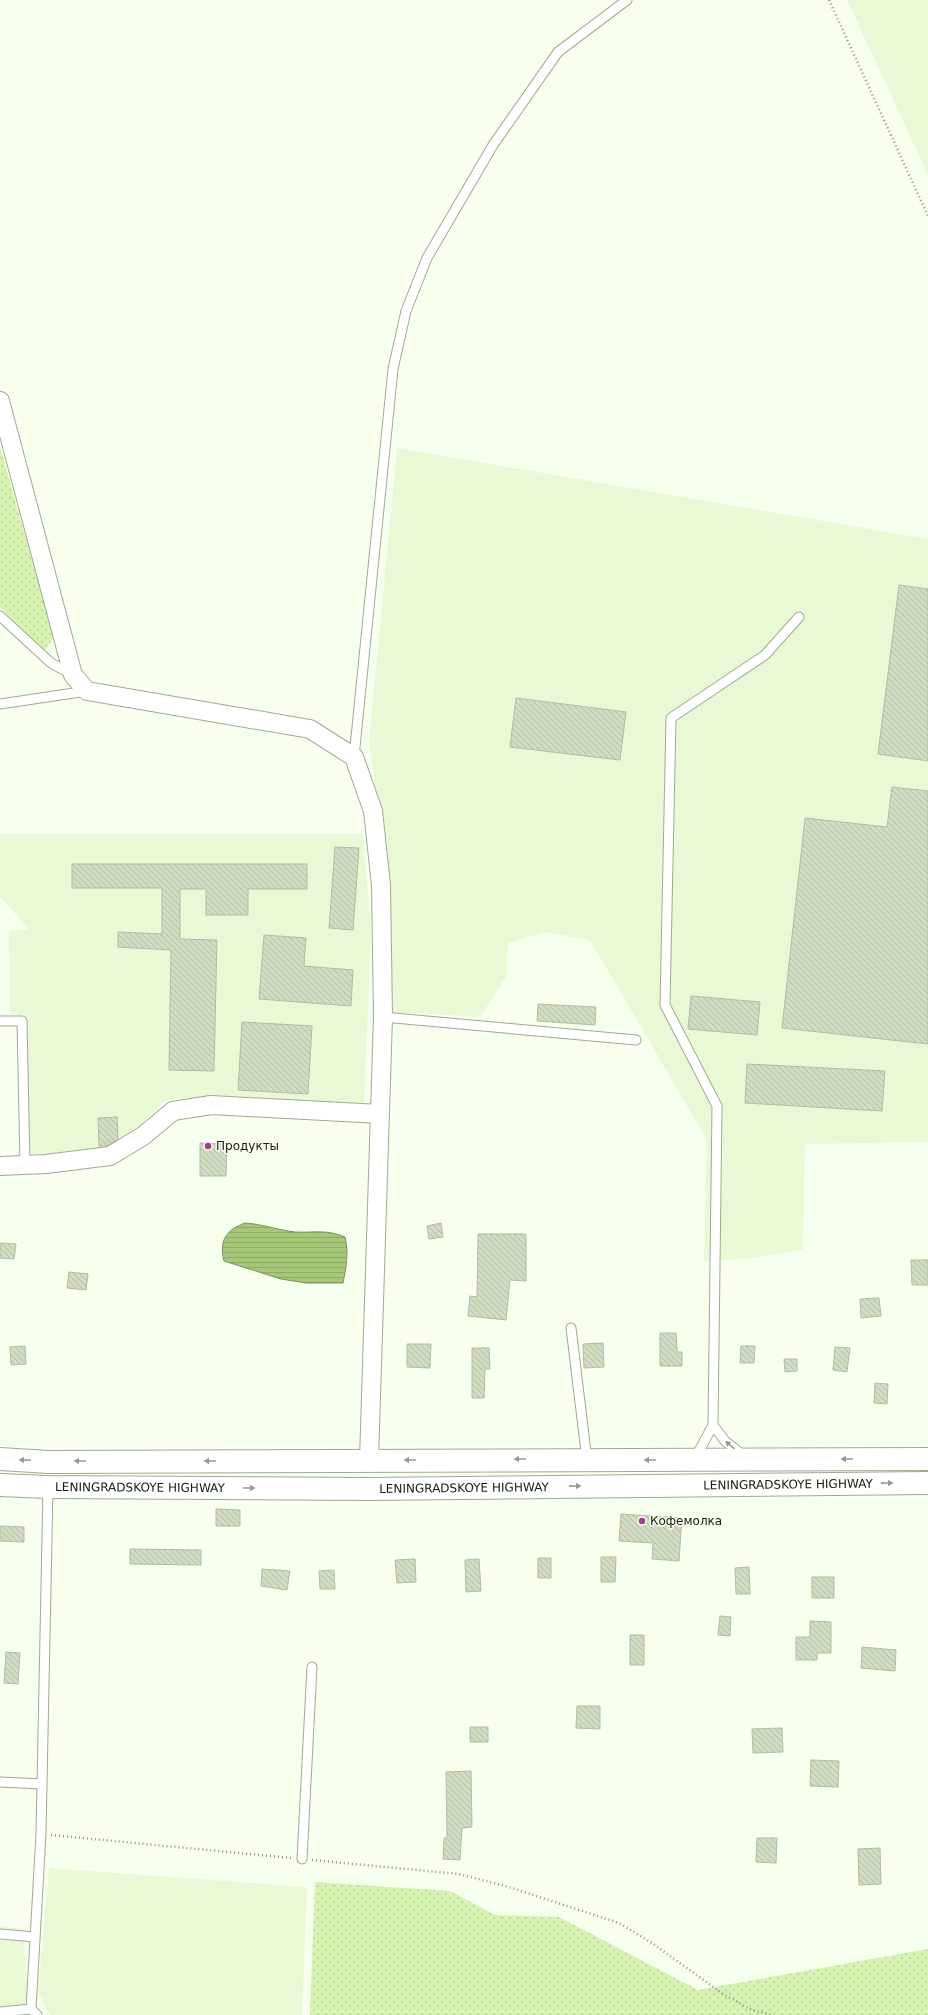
<svg xmlns="http://www.w3.org/2000/svg" width="928" height="2015" viewBox="0 0 928 2015" font-family="'DejaVu Sans',sans-serif">
<style>
.built{fill:#e9f9d6}
.grass{fill:url(#grass-dots)}
.water{fill:url(#water-rules);stroke:#7a9359}
.building{fill:url(#building-back-hatch);stroke:#b1bda3}
.lines{fill:none;stroke-linecap:round;stroke-linejoin:round}
.service-casing{stroke:#9fab91;stroke-width:11}
.minor-casing{stroke:#9fab91;stroke-width:20}
.trunk-casing{stroke:#9fab91;stroke-width:24}
.path{stroke:#909688;stroke-width:2.5;stroke-dasharray:1 3;stroke-linecap:butt}
.service{stroke:#fff;stroke-width:9}
.minor{stroke:#fff;stroke-width:18}
.trunk{stroke:#fff;stroke-width:22}
.oneway{fill:#979894}
.poi-dot{fill:#aa3791;stroke:#f7ffee;stroke-width:1.5}
.labels{text-anchor:middle;dominant-baseline:central;stroke-width:3;stroke-linejoin:round;paint-order:stroke}
.poi-label{font-size:12px;fill:#171b11;stroke:#f7ffee;text-anchor:start}
.street-label{font-size:12px;fill:#171b11;stroke:#f7ffee}
</style>
<defs>
<pattern id="grass-dots" width="8" height="8" patternUnits="userSpaceOnUse"><rect width="8" height="8" fill="#d6f3b0"/><path d="M2 2h.1M6 6h.1" fill="none" stroke="#b7d096" stroke-width="1.8" stroke-linecap="round"/></pattern>
<pattern id="water-rules" width="6" height="5" patternUnits="userSpaceOnUse"><rect width="6" height="5" fill="#a5c778"/><path d="M0 2.5h6" fill="none" stroke="#8daa67"/></pattern>
<pattern id="building-back-hatch" width="6" height="6" patternUnits="userSpaceOnUse"><rect width="6" height="6" fill="#d1ddc2"/><path d="M-1 5l2 2M0 0l6 6M5-1l2 2" fill="none" stroke="#b3bda6"/></pattern>
</defs>
<rect width="100%" height="100%" fill="#f7ffee"/>
<path class="built" d="M847,0H928V175Z
M397,448L928,539V1142L805,1144L803,1250L745,1259L704,1261L707,1140L590,940L545,932L508,943L507,976L480,1017L392,1012L390,890L369,742Z
M0,834H363L371,929L364,1106L217,1096L165,1100L121,1145L72,1155L27,1154L26,1015L10,1014L9,931L29,929L0,897Z
M49,1868L307,1887L302,2015H50L38,1992Z
M0,1927L23,1929L29,2015H0Z"/>
<path class="grass" d="M0,447L54,638L44,651L0,607Z
M315,1882L450,1891L495,1915L559,1917L698,1990L928,1949V2015H310Z"/>
<path class="water" d="M245,1223C262,1224 278,1230 295,1232C314,1233 326,1229 345,1237C349,1254 346,1267 343,1283H306L281,1279L224,1261C219,1240 226,1230 245,1223Z"/>
<path class="building" d="M899,585L928,589V761L878,754Z
M516,698L626,712L620,760L510,747Z
M892,787L928,791V1044L782,1028L805,818L887,827Z
M335,847L359,848L353,930L329,928Z
M72,864H307V889H248V915H206V889H180V939L217,940L214,1071L169,1070L171,950L118,947V932L162,934V888H72Z
M264,935L306,938L304,966L353,970L351,1006L259,999Z
M691,996L760,1002L757,1035L688,1029Z
M538,1004L596,1007L595,1025L537,1021Z
M242,1022L312,1026L308,1094L238,1090Z
M747,1064L885,1071L882,1111L745,1103Z
M117,1117L118,1139L107,1146H99L98,1118Z
M200,1143L227,1144L226,1176H200Z
M441,1223L443,1237L429,1239L427,1226Z
M478,1234H526V1281L510,1280L506,1320L468,1316L470,1296L477,1297Z
M0,1243L16,1244L14,1259L0,1258Z
M911,1260H928V1285H912Z
M69,1272L88,1274L86,1290L67,1288Z
M879,1298L881,1316L861,1318L860,1299Z
M660,1333H676L677,1352H682V1366H660Z
M603,1343L604,1367L584,1368L583,1344Z
M407,1344H431L430,1368L407,1367Z
M25,1346L26,1364L11,1365L10,1347Z
M741,1346H755L754,1363H740Z
M835,1347L850,1348L847,1372L833,1370Z
M472,1348H489L490,1369H485L484,1398H472Z
M784,1359H797V1371L785,1372Z
M875,1383L888,1384L887,1404L874,1403Z
M216,1509L240,1510V1526H216Z
M621,1514L682,1518L679,1561L652,1559L653,1543L619,1541Z
M0,1526L24,1527V1542L0,1541Z
M130,1549L201,1550V1565L130,1564Z
M601,1557H616L615,1582H601Z
M538,1558H551V1578H538Z
M415,1559L416,1582L397,1583L395,1560Z
M479,1559L481,1591L466,1592L465,1560Z
M749,1567L750,1594H736L735,1568Z
M262,1569L290,1571L287,1590L261,1586Z
M334,1570L335,1589H320L319,1571Z
M812,1577H834V1598H812Z
M720,1616L731,1617L730,1636L718,1635Z
M810,1621L831,1622V1653H817V1660H796V1637H810Z
M630,1635H644V1665H630Z
M862,1647L896,1650L895,1671L861,1668Z
M6,1652L20,1653L18,1684L4,1683Z
M577,1706H600V1729L576,1728Z
M470,1727H488V1742H470Z
M782,1728L783,1752L753,1753L752,1729Z
M811,1760L839,1761L838,1787L810,1786Z
M471,1771L472,1827L462,1828L460,1860L443,1859L444,1838H447L446,1772Z
M757,1838H777L776,1863L756,1862Z
M880,1848L881,1884L859,1885L858,1849Z"/>
<g class="lines">
<defs>
<path id="service" d="M0,616L51,663L73,675
M0,704L87,691
M354,757L393,369L406,311L427,258L493,145L558,52L627,0
M383,1017L636,1040
M0,1021H22L25,1165
M571,1328L587,1460
M713,1425L725,1441L743,1455
M692,1457L699,1451L713,1425L717,1106L665,1005L671,718L765,655L799,617
M0,1782L42,1784
M302,1859L312,1667
M0,1934L35,1937
M0,2012L31,2009
M37,2015L31,2009L41,1834L48,1487"/>
<path id="minor" d="M0,401L73,675L87,691L310,729L354,757L373,811L381,885L383,1017L369,1460
M0,1166L46,1164L110,1156L143,1136L173,1111L211,1105L380,1114"/>
<g id="trunk">
<path d="M0,1459L49,1462L928,1459"/>
<path id="s1" d="M0,1485L48,1487L369,1489L928,1483"/>
</g>
</defs>
<use href="#service" class="service-casing"/>
<use href="#minor" class="minor-casing"/>
<use href="#trunk" class="trunk-casing"/>
<path class="path" d="M829,0L928,216
M51,1835L291,1858
M312,1860L459,1874L509,1887L619,1923L652,1943L723,1994L752,2010L773,2015"/>
<use href="#service" class="service"/>
<use href="#minor" class="minor"/>
<use href="#trunk" class="trunk"/>
</g>
<defs><path id="oneway-solid" d="M-6-.8H1V-3.2L6.5 0L1 3.2V.8H-6Z"/></defs>
<g class="oneway">
<use href="#oneway-solid" transform="translate(730 1445) rotate(-139)"/>
<use href="#oneway-solid" transform="translate(520 1459) rotate(-180)"/>
<use href="#oneway-solid" transform="translate(847 1459) rotate(180)"/>
<use href="#oneway-solid" transform="translate(25 1460) rotate(-177)"/>
<use href="#oneway-solid" transform="translate(410 1460) rotate(180)"/>
<use href="#oneway-solid" transform="translate(650 1460) rotate(-180)"/>
<use href="#oneway-solid" transform="translate(80 1461) rotate(180)"/>
<use href="#oneway-solid" transform="translate(210 1461) rotate(180)"/>
<use href="#oneway-solid" transform="translate(887 1483) rotate(-1)"/>
<use href="#oneway-solid" transform="translate(575 1486) rotate(-1)"/>
<use href="#oneway-solid" transform="translate(249 1488)"/>
</g>
<g class="poi-dot">
<circle cx="208" cy="1146" r="4"/>
<circle cx="642" cy="1521" r="4"/>
</g>
<g class="labels">
<g class="poi-label">
<text x="216" y="1146">Продукты</text>
<text x="650" y="1521">Кофемолка</text>
</g>
<g class="street-label">
<text stroke="none"><textPath href="#s1" startOffset="788">LENINGRADSKOYE HIGHWAY</textPath></text>
<text stroke="none"><textPath href="#s1" startOffset="140">LENINGRADSKOYE HIGHWAY</textPath></text>
<text stroke="none"><textPath href="#s1" startOffset="464">LENINGRADSKOYE HIGHWAY</textPath></text>
</g>
</g>
</svg>
